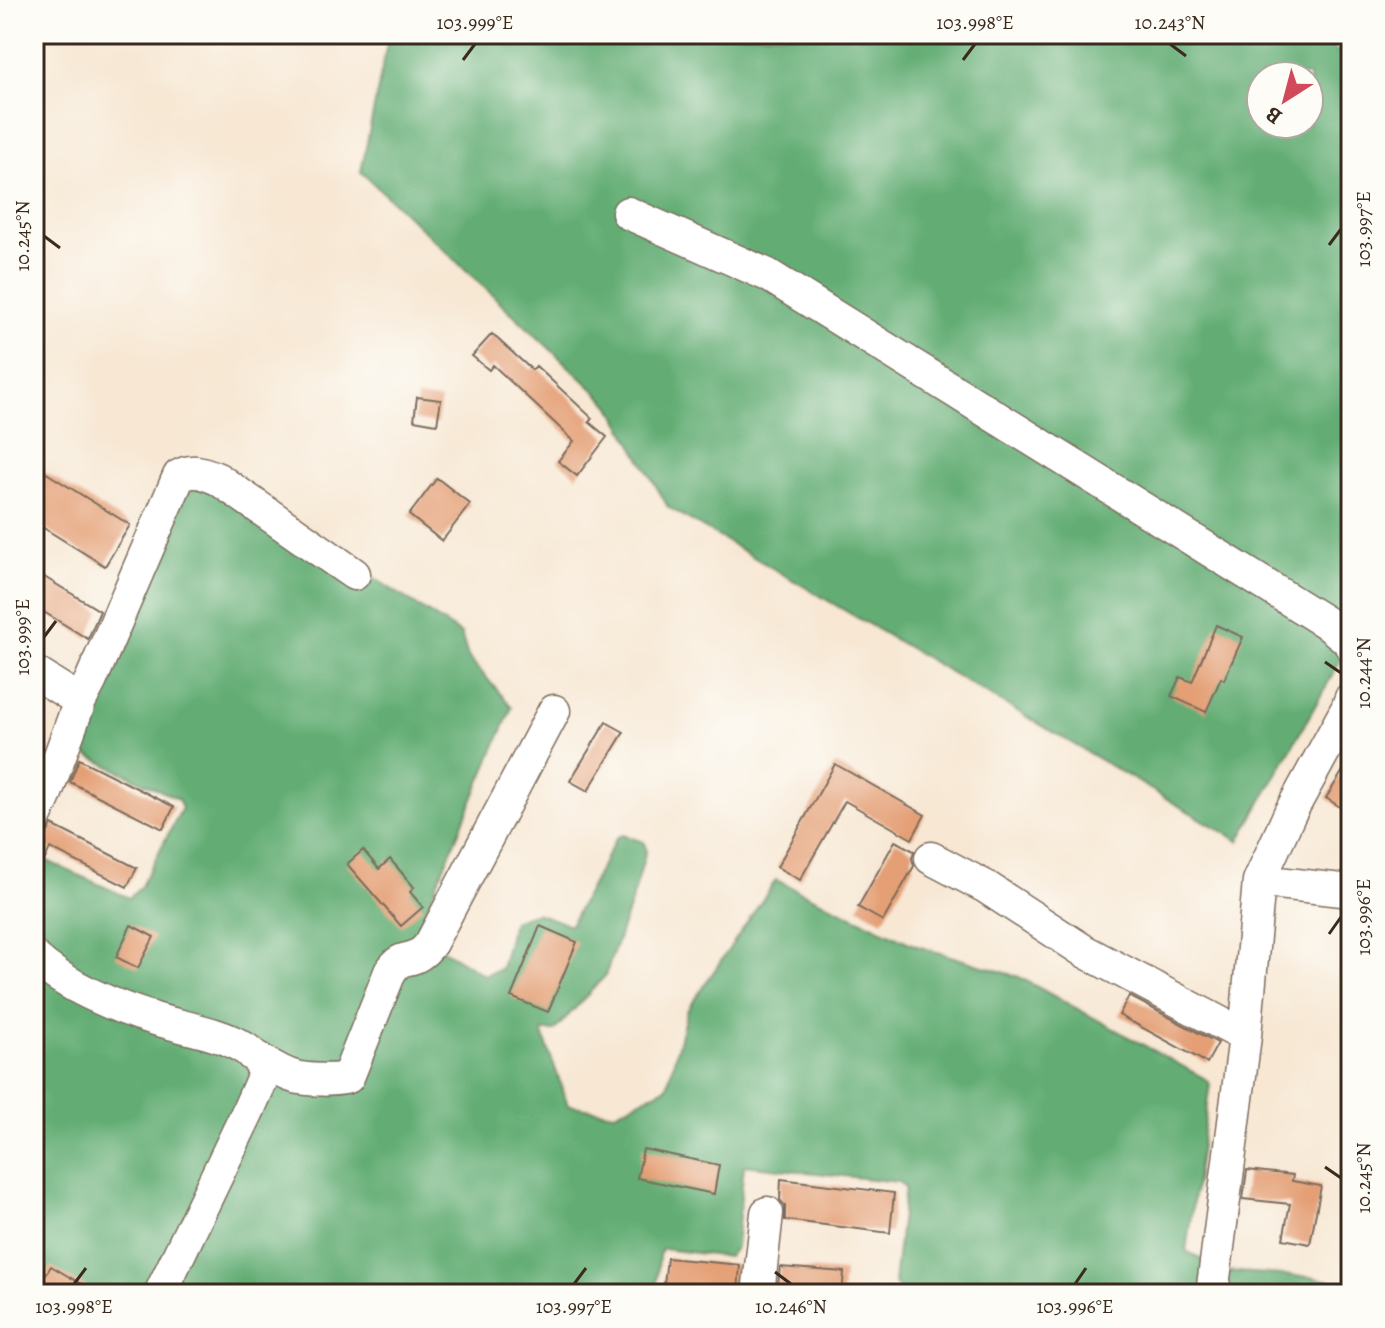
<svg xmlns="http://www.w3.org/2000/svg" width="1385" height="1328" viewBox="0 0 1385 1328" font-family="Alegreya,serif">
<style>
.forest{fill:#63ad75;stroke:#4f6c4a;stroke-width:2;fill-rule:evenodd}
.building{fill:#e49f75}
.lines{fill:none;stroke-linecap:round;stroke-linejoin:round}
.minor-casing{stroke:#7d6c5d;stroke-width:35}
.minor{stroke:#fff;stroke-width:32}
.ticks{fill:none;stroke:#3b2a1e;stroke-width:3}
.neatline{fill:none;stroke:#3b2a1e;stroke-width:3}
.ticks-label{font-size:20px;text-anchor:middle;fill:#3b2a1e}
</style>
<rect width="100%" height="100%" fill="#fdfcf7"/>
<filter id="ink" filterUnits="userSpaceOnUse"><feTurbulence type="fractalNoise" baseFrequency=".0125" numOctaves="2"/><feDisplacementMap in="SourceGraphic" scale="16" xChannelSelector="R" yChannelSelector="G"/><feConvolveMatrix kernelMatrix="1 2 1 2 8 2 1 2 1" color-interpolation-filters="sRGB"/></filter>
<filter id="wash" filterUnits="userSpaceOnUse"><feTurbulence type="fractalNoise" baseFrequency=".006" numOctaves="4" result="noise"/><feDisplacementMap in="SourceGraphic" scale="32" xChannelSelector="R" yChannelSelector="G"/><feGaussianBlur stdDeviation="1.8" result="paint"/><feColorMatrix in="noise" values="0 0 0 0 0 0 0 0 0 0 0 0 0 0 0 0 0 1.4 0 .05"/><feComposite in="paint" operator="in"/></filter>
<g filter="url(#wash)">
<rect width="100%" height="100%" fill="#f7e7d3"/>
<path class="forest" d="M389,34H1312L1351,60V642L1239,841L668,507L610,405L361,172ZM1261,76H1309V124H1261Z
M193,476L353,577L374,578L461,634L468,657L512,707L416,933L484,975L501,969L513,921L536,913L570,925L617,837L623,835L644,842L646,850L635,891L605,976L554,1031H542L568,1105L615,1113L667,1087L687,1011L776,880L914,945L1019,977L1204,1078L1210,1084L1186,1251L1224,1271L1311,1277L1351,1285V1294H904L894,1283L905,1187L898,1182L744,1165L736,1247L728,1257L663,1249L659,1255L656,1294H34V855L129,898L140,888L182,808L178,799L78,751L73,739Z"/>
<g id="blocks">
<path class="building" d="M492,334L532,370L536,366L592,418L589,422L607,437L577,476L558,461L574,441L493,365L489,370L472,356Z
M417,397L441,400L437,424L414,420Z
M40,469L130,525L105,566L34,522V480Z
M437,478L470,504L442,541L409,515Z
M41,575L100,611L88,639L34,606V586Z
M1216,625L1243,637L1224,680L1221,678L1206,712L1171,696L1180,677L1192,682Z
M606,722L624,732L588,791L570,781Z
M1351,758V814L1326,798Z
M79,759L174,807L163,829L70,782Z
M835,764L925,815L912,839L845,801L800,880L777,867Z
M52,825L137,868L127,887L50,848L34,883V839L46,835Z
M895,841L914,851L912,858L914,866L883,921L858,907Z
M363,850L379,869L390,859L414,887L410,892L423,907L401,926L347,864Z
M131,925L154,937L138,968L116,957Z
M540,926L577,942L548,1012L511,997Z
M1129,996L1218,1043L1207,1063L1119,1015Z
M643,1149L719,1165L714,1194L637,1178Z
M1247,1170L1293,1175L1292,1181L1321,1186L1310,1244L1283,1239L1290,1204L1243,1199Z
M781,1179L894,1193L890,1233L785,1220V1206L780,1200Z
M667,1258L740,1265L738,1292L664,1285Z
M51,1266L98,1294H34Z
M780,1267L844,1272L842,1294H777Z"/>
</g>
</g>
<g filter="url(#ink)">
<use href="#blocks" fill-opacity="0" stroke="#7d6c5d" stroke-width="2"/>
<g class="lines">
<defs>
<path id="minor" d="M628,213L768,275L1325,622L1348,640L1351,646
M34,672L80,701L45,796L34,820
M80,701L91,680L179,476C193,468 204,473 218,479L354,574
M931,858L986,887L1084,951L1245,1036
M1259,881L1351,891
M34,957C65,986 115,1007 155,1019C184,1028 218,1032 244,1048C251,1052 257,1059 263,1065L262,1079L247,1113L160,1294
M252,1055C265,1062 280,1073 295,1077C306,1080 338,1081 348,1077L390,972C402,954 407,963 420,954C425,951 428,947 431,943L554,711
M758,1294L767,1213
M1212,1294L1245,1036L1259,881L1290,813L1347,709L1351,698"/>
</defs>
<use href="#minor" class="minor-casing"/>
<use href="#minor" class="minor"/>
</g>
</g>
<path class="ticks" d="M1170,44L1186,56M463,60L475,44M963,60L975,44M44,236L60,248M1329,245L1341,229M44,637L56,621M1325,662L1341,673M1329,934L1341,917M1325,1167L1341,1178M775,1272L791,1284M74,1284L86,1268M574,1284L586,1268M1075,1284L1086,1268"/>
<rect width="1385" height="1328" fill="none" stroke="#fdfcf7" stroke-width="88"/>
<g transform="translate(1285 100) rotate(216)"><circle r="38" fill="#fdfcf7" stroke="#afa8a0" stroke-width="2"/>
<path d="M0-6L14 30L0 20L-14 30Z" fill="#d1495b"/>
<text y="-12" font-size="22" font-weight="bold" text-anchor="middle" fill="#3b2a1e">B</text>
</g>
<rect x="44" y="44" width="1297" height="1240" class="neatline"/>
<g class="ticks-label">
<text x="475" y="29">103.999°E</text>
<text x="975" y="29">103.998°E</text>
<text x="1170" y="29">10.243°N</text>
<text transform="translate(1363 229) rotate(-90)" y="7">103.997°E</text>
<text transform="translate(22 236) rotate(-90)" y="7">10.245°N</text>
<text transform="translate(22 637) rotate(-90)" y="7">103.999°E</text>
<text transform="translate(1363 673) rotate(-90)" y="7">10.244°N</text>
<text transform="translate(1363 917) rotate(-90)" y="7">103.996°E</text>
<text transform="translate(1363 1178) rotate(-90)" y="7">10.245°N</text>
<text x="74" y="1313">103.998°E</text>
<text x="574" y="1313">103.997°E</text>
<text x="791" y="1313">10.246°N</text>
<text x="1075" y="1313">103.996°E</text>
</g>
</svg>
